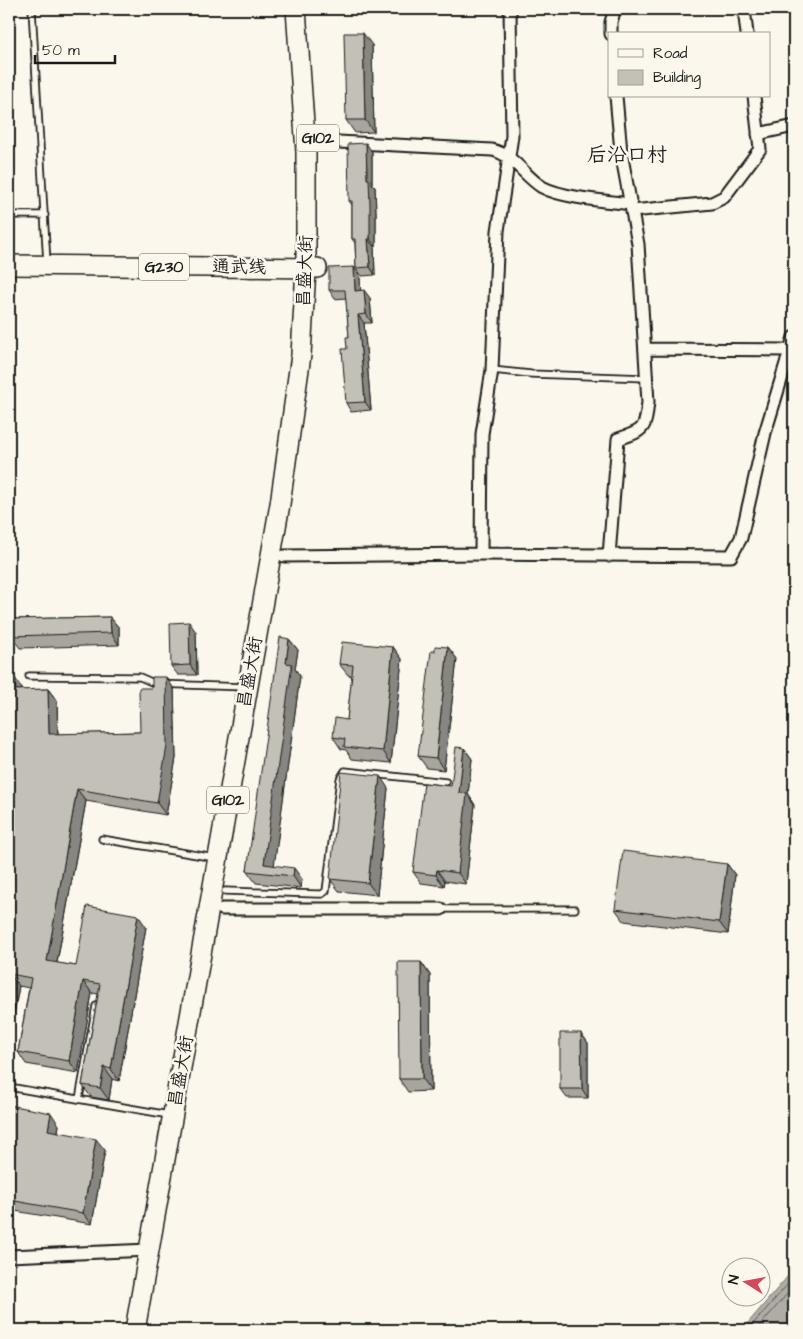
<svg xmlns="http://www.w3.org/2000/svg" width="803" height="1339" viewBox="0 0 803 1339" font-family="'Architects Daughter','LXGW WenKai TC',sans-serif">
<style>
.water{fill:#afaca5;stroke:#74726e}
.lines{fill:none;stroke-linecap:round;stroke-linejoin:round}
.shore{stroke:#575653;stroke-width:1}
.service-casing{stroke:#1c1c1c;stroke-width:9}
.minor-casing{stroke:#1c1c1c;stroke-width:15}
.trunk-casing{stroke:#1c1c1c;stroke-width:22}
.service{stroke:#fbf7ec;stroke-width:5.5}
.minor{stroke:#fbf7ec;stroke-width:11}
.trunk{stroke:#fbf7ec;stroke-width:19}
.wall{fill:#a8a59e;stroke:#1c1c1c}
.shaded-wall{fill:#888681;stroke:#1c1c1c}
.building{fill:#c3c0b8;stroke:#1c1c1c}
.labels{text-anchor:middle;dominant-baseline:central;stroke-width:5;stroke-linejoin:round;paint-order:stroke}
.shield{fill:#fbf7ec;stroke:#5f5e5a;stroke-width:1}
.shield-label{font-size:16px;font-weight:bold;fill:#1c1c1c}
.street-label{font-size:18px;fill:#1c1c1c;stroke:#fbf7ec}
.quarter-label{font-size:20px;fill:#1c1c1c;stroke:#fbf7ec}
</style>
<rect width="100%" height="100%" fill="#fbf7ec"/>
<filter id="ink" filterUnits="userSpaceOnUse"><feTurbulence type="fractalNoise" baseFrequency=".02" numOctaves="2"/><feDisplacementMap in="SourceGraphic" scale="10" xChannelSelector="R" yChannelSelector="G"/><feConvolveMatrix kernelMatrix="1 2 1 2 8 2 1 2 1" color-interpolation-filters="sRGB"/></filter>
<g filter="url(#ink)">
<path class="water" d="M794,1269V1330H742Z"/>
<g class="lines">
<path class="shore" d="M748,1330L794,1277
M756,1330L794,1286"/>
<defs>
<path id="service" d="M32,9L47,263
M9,215H45
M492,370L531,374L647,378
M29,676L140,677L156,684L246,687
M102,839L215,858
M225,891L317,894H322L326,891L340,779L345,771L446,782
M441,909H575
M9,1087L169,1115
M79,1099L96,1006"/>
<path id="minor" d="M744,9L747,34
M611,34V22L615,9
M758,134L794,126
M319,141L492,150C514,155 524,176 542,187C562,198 607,201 631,204
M632,211L712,203L724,197L760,149L754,96
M645,349L791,350
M481,554L482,434L492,370L498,231L512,136L510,9
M284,556L481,554L731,556L741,538L765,433L794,337
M609,556L618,439C645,430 645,430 648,402L638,244L621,152L616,96
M222,909H441
M9,1256L149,1250"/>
<path id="trunk" d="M9,265L317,268
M135,1330L280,504L301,355L306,268V152L296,9"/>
</defs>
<use href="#service" class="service-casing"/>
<use href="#minor" class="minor-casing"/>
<use href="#trunk" class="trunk-casing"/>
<use href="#service" class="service"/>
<use href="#minor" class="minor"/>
<use href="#trunk" class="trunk"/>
</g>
<path class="wall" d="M372,45L374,132L355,133L346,120Z
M372,152V184L375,187L376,213V247H374L375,275L362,276L356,268L355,243L352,239V205L349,201Z
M360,276V290L370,298L372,323H364L371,410L351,412L346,403L347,349L349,337L346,298L335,299L329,290Z
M110,617L119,628V645L20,648L14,640H9V619Z
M196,632L197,675H178L171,666Z
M289,639L298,650L295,669L300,676L274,865L302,879L301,888L256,883L247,871Z
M393,647L402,659L391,763L352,759L346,750L341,749L333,737L347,720L352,676L348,675L339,664Z
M448,647L457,659L444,770L427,768L418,756L435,651Z
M166,677L174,689L176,758L166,815L86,801L57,963L76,966L146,927L119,1081L112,1079L109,1100L91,1097L82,1085L98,994L92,993L78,1073L26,1064L18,1052L29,988L19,986L9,1042V678L23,690L48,689L57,701L58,734L140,732L152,688Z
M464,748L472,759L468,794L475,805L466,884L445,881L444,886L421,883L413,872L451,786Z
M388,788L377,895L339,891L330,879Z
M727,864L735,875L728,934L624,921L615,909Z
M421,962L430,975L431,1091L408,1092L399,1079Z
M581,1033L588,1043V1098H567L560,1089Z
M9,1105L59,1125L58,1132L105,1150L92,1224L9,1210Z"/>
<path class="shaded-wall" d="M363,33L372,45L374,132L365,120Z
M366,143L372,152V184L375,187L376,213V247L370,239L367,179Z
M368,239L374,247L375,275L370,267Z
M354,267L360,276L361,299L355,291Z
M364,290L370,298L372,323L366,314Z
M358,315L364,323L371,410L365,402Z
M110,617L119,628V645L111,633Z
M189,622L196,632L197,675L190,665Z
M289,639L298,650L295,669L300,676L273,874L264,864L286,663Z
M393,647L402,659L391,763L383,751Z
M448,647L457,659L444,770L436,758Z
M166,677L174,689L176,758L166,815L157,803Z
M15,678L23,690H15Z
M48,689L57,701L58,746L49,734Z
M464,748L472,759L468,794L475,805L466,884L458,873L459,793Z
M380,776L388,788L377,895L368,883Z
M77,789L86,801L55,973L47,961Z
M727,864L735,875L728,934L719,922Z
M294,868L302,879L301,888L293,876Z
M437,870L445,881L444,886L436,875Z
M138,915L146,927L119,1081L111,1069Z
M421,962L430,975L431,1091L422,1079Z
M10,974L19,986L9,1042V982Z
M83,981L92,993L78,1073L69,1061Z
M581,1033L588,1043V1098L582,1089Z
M104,1067L112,1079L109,1100L100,1088Z
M51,1113L59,1125L56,1142L48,1130Z
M96,1139L105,1150L92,1224L83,1213Z"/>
<path class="building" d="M344,33H363L365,120H346Z
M366,143L367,179H369L370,205V239H368L370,267L356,268L355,239H352V201H349L348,144Z
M354,267L355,291L364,290L366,314L358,315L365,402L346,403L342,349H347L346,337H349L345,290H329V268Z
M110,617L111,633L11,636V628H9V619Z
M189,622L190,665L171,666L170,623Z
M280,637L289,639L286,663L292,664L264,864L294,868L293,876L247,871Z
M342,642L393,647L383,751L344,747L345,739L333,737L335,718L347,720L353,665L339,664Z
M435,646L448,647L436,758L418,756L431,651H435Z
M152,677H166L167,746L157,803L77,789L47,961L76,966L87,906L138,915L111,1069L104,1067L100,1088L82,1085L100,984L83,981L69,1061L18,1052L31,978L10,974L9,982V678H15V690L48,689L49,734L140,732L139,688H152Z
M456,747L464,748L459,793L467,794L458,873L437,870L436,875L413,872L424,783L451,786Z
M341,772L380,776L368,883L330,879Z
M623,851L727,864L719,922L615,909Z
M398,962H421L422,1079H399Z
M560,1033H581L582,1089H560Z
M9,1105L51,1113L48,1130L96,1139L83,1213L9,1200Z"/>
</g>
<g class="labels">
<g class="shield">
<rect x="297" y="124.5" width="42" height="27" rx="4"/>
<rect x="139" y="253.5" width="50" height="27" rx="4"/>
<rect x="207" y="786.5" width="42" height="27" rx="4"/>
</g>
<g class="shield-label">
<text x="318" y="138">G102</text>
<text x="164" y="267">G230</text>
<text x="228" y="800">G102</text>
</g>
<g class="street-label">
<text transform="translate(239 267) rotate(1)">通武线</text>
<text transform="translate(305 271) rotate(-88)">昌盛大街</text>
<text transform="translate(250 672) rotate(-80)">昌盛大街</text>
<text transform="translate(181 1071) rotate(-80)">昌盛大街</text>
</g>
<g class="quarter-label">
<text x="627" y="155">后沿口村</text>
</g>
</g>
<rect width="803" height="1339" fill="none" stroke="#fbf7ec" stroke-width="30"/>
<rect x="15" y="15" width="773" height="1309" fill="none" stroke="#1c1c1c" stroke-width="2" filter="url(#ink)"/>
<rect x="608" y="32" width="162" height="65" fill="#fbf7ec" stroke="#a29f99"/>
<rect x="618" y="49" width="25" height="8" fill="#fbf7ec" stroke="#a29f99"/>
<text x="653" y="58" font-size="15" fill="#1c1c1c">Road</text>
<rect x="618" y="70" width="25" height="15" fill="#c3c0b8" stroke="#a29f99"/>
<text x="653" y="82" font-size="15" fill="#1c1c1c">Building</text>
<g transform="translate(746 1282) rotate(281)"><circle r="24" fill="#fbf7ec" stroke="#a29f99"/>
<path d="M0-4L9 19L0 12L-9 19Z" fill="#d1495b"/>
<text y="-8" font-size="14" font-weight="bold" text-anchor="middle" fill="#1c1c1c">N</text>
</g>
<path d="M35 55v8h80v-8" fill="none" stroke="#1c1c1c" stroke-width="2.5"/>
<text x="42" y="55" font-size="15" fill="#1c1c1c" stroke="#fbf7ec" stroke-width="4" paint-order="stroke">50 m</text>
</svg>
